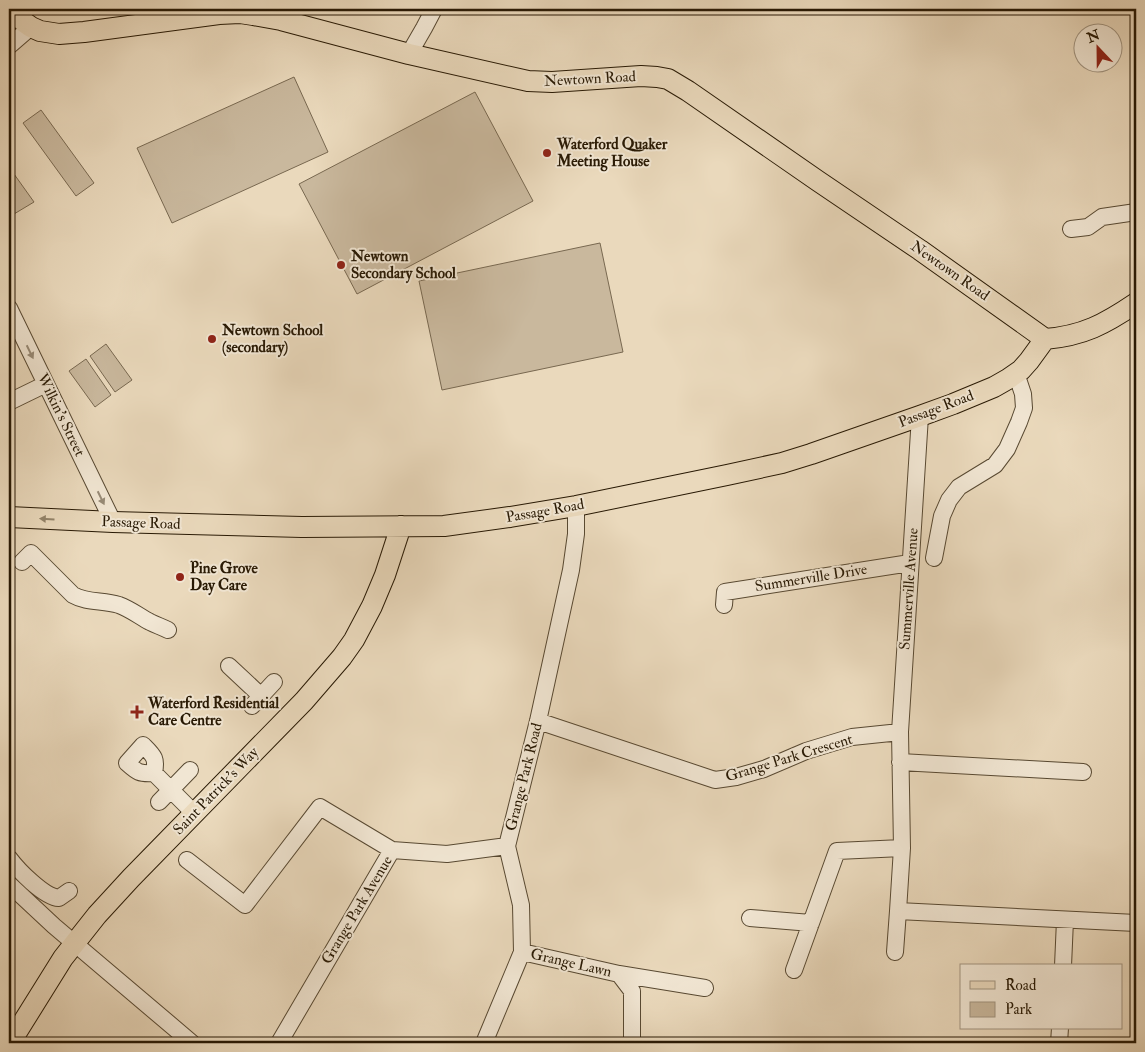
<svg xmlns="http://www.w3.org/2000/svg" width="1145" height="1052" viewBox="0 0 1145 1052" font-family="'IM FELL Double Pica',serif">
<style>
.green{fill:#c9b89d;stroke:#786850}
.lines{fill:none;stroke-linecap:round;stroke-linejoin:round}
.minor-casing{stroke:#584932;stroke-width:18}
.major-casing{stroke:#281904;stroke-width:22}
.minor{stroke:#f1e6d3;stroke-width:16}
.major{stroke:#ead9bc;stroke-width:20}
.oneway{fill:#978a76}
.oneway2{fill:#938369}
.poi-dot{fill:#8f2418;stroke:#f1e6d3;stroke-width:2}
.labels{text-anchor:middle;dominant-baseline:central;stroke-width:4;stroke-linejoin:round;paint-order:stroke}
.street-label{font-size:15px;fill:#281904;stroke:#f1e6d3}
.poi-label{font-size:15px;font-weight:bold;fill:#281904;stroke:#f1e6d3;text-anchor:start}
</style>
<rect width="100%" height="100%" fill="#ead9bc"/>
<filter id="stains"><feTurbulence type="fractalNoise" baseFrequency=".004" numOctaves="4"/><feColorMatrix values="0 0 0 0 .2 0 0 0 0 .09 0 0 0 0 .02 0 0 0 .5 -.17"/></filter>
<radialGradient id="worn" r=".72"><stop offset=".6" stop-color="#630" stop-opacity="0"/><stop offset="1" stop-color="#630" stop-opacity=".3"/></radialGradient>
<path class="green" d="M294,77L328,152L172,223L137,148Z
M475,92L533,201L357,294L299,184Z
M41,110L94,183L76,196L23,123Z
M9,167L34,202L9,217Z
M600,243L623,352L442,390L419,281Z
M106,344L132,380L115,392L90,356Z
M86,359L111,395L95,407L69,371Z"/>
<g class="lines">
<defs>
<path id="minor" d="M9,46L31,27
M409,54L424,28L434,9
M1071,229L1088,227L1102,217L1136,212
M9,308L113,522
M9,402L46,384
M920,416L900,732L902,848L898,911L1136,923
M934,558L942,516L949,500L959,487L995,465L1007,449L1019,422L1024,408L1023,394L1016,373
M22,562L31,553L73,595C87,603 103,600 119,605C130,609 139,616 150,622C156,625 162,627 168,630
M724,605L725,592L910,563
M229,666L261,696L252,706
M261,696L274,682
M538,721L715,780L736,777L764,769L806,751L852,737L900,732
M900,762L1083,772
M154,773C157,758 154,756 143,745L127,763C137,772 139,774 154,773L195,814
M159,802L190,770
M9,858C18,870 44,897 59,898L69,891
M187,860L245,905L320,807L392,850
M9,884L54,926L192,1043
M750,918L811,923
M522,952L619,974L632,991V1043
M895,952L898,911
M1063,966L1065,920
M794,970L837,851L902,848
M619,974L705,988
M279,1043L392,850L447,854L507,846
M484,1043L522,952L521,905L507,846L538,721L571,570L576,534V506
M1059,1043L1060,1028"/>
<path id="major" d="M10,9L24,22L31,27L40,31L59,34L84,32L219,14L240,13L253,15L281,20L409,54L528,81L552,82L641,76L657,77L668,79L688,91L818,181L920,250L1045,339
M1045,339C1083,336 1105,324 1136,303
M9,517L113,522L302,527L444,526L510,517L576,506L727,475L782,463L811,454L920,416L953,404L994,387L1008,379L1021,370L1029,361L1045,339
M10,1043L63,958L97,915L131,878L304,701L342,657L354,640L372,606L385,575L401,526"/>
</defs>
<use href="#minor" class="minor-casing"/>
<use href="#major" class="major-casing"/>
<use href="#minor" class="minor"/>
<use href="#major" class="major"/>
</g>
<defs><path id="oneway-solid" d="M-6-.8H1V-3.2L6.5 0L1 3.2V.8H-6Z" transform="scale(1.25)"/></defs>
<g class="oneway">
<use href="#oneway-solid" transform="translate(30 352) rotate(64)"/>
<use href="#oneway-solid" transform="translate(101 498) rotate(64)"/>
</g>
<use class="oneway2" href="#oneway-solid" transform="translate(47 519) rotate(-177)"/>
<g class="poi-dot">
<circle cx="547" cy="153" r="5"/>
<circle cx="341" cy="265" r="5"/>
<circle cx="212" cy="339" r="5"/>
<circle cx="180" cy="577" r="5"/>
<path d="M134.5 704.5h5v5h5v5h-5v5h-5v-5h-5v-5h5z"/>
</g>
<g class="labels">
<g class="street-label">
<text transform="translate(590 79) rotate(-3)">Newtown Road</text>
<text transform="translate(950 271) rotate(35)">Newtown Road</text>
<text transform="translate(936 409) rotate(-21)">Passage Road</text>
<text transform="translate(61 415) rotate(64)">Wilkin's Street</text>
<text transform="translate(545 511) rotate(-10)">Passage Road</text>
<text transform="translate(141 523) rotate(2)">Passage Road</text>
<text transform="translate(811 578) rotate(-9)">Summerville Drive</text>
<text transform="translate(909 589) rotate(-86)">Summerville Avenue</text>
<text transform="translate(789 758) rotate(-17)">Grange Park Crescent</text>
<text transform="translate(524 777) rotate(-76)">Grange Park Road</text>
<text transform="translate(216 791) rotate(-46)">Saint Patrick's Way</text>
<text transform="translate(357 910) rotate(-59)">Grange Park Avenue</text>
<text transform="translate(571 963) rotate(13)">Grange Lawn</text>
</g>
<g class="poi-label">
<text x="557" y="144">Waterford Quaker<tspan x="557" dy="17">Meeting House</tspan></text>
<text x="351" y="256">Newtown<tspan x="351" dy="17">Secondary School</tspan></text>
<text x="222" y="330">Newtown School<tspan x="222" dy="17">(secondary)</tspan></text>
<text x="190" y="568">Pine Grove<tspan x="190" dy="17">Day Care</tspan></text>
<text x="148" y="703">Waterford Residential<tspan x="148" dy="17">Care Centre</tspan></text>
</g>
</g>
<rect width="1145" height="1052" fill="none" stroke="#ead9bc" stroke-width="30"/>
<rect x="10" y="10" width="1125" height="1032" fill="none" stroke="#281904" stroke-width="2.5"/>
<rect x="15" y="15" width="1115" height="1022" fill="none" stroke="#281904"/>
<rect x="960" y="964" width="162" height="65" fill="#f1e6d3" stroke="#a19480"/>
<rect x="970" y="981" width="25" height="8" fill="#ead9bc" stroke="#a19480"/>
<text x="1005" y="990" font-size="15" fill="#281904">Road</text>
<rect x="970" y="1002" width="25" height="15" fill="#c9b89d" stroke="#a19480"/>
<text x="1005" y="1014" font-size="15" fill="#281904">Park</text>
<g transform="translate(1098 48) rotate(338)"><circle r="24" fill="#f1e6d3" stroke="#a19480"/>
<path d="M0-4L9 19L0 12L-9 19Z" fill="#8f2418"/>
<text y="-8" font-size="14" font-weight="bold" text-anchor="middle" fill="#281904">N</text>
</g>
<rect width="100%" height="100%" filter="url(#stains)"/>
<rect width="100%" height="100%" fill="url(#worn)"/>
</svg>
